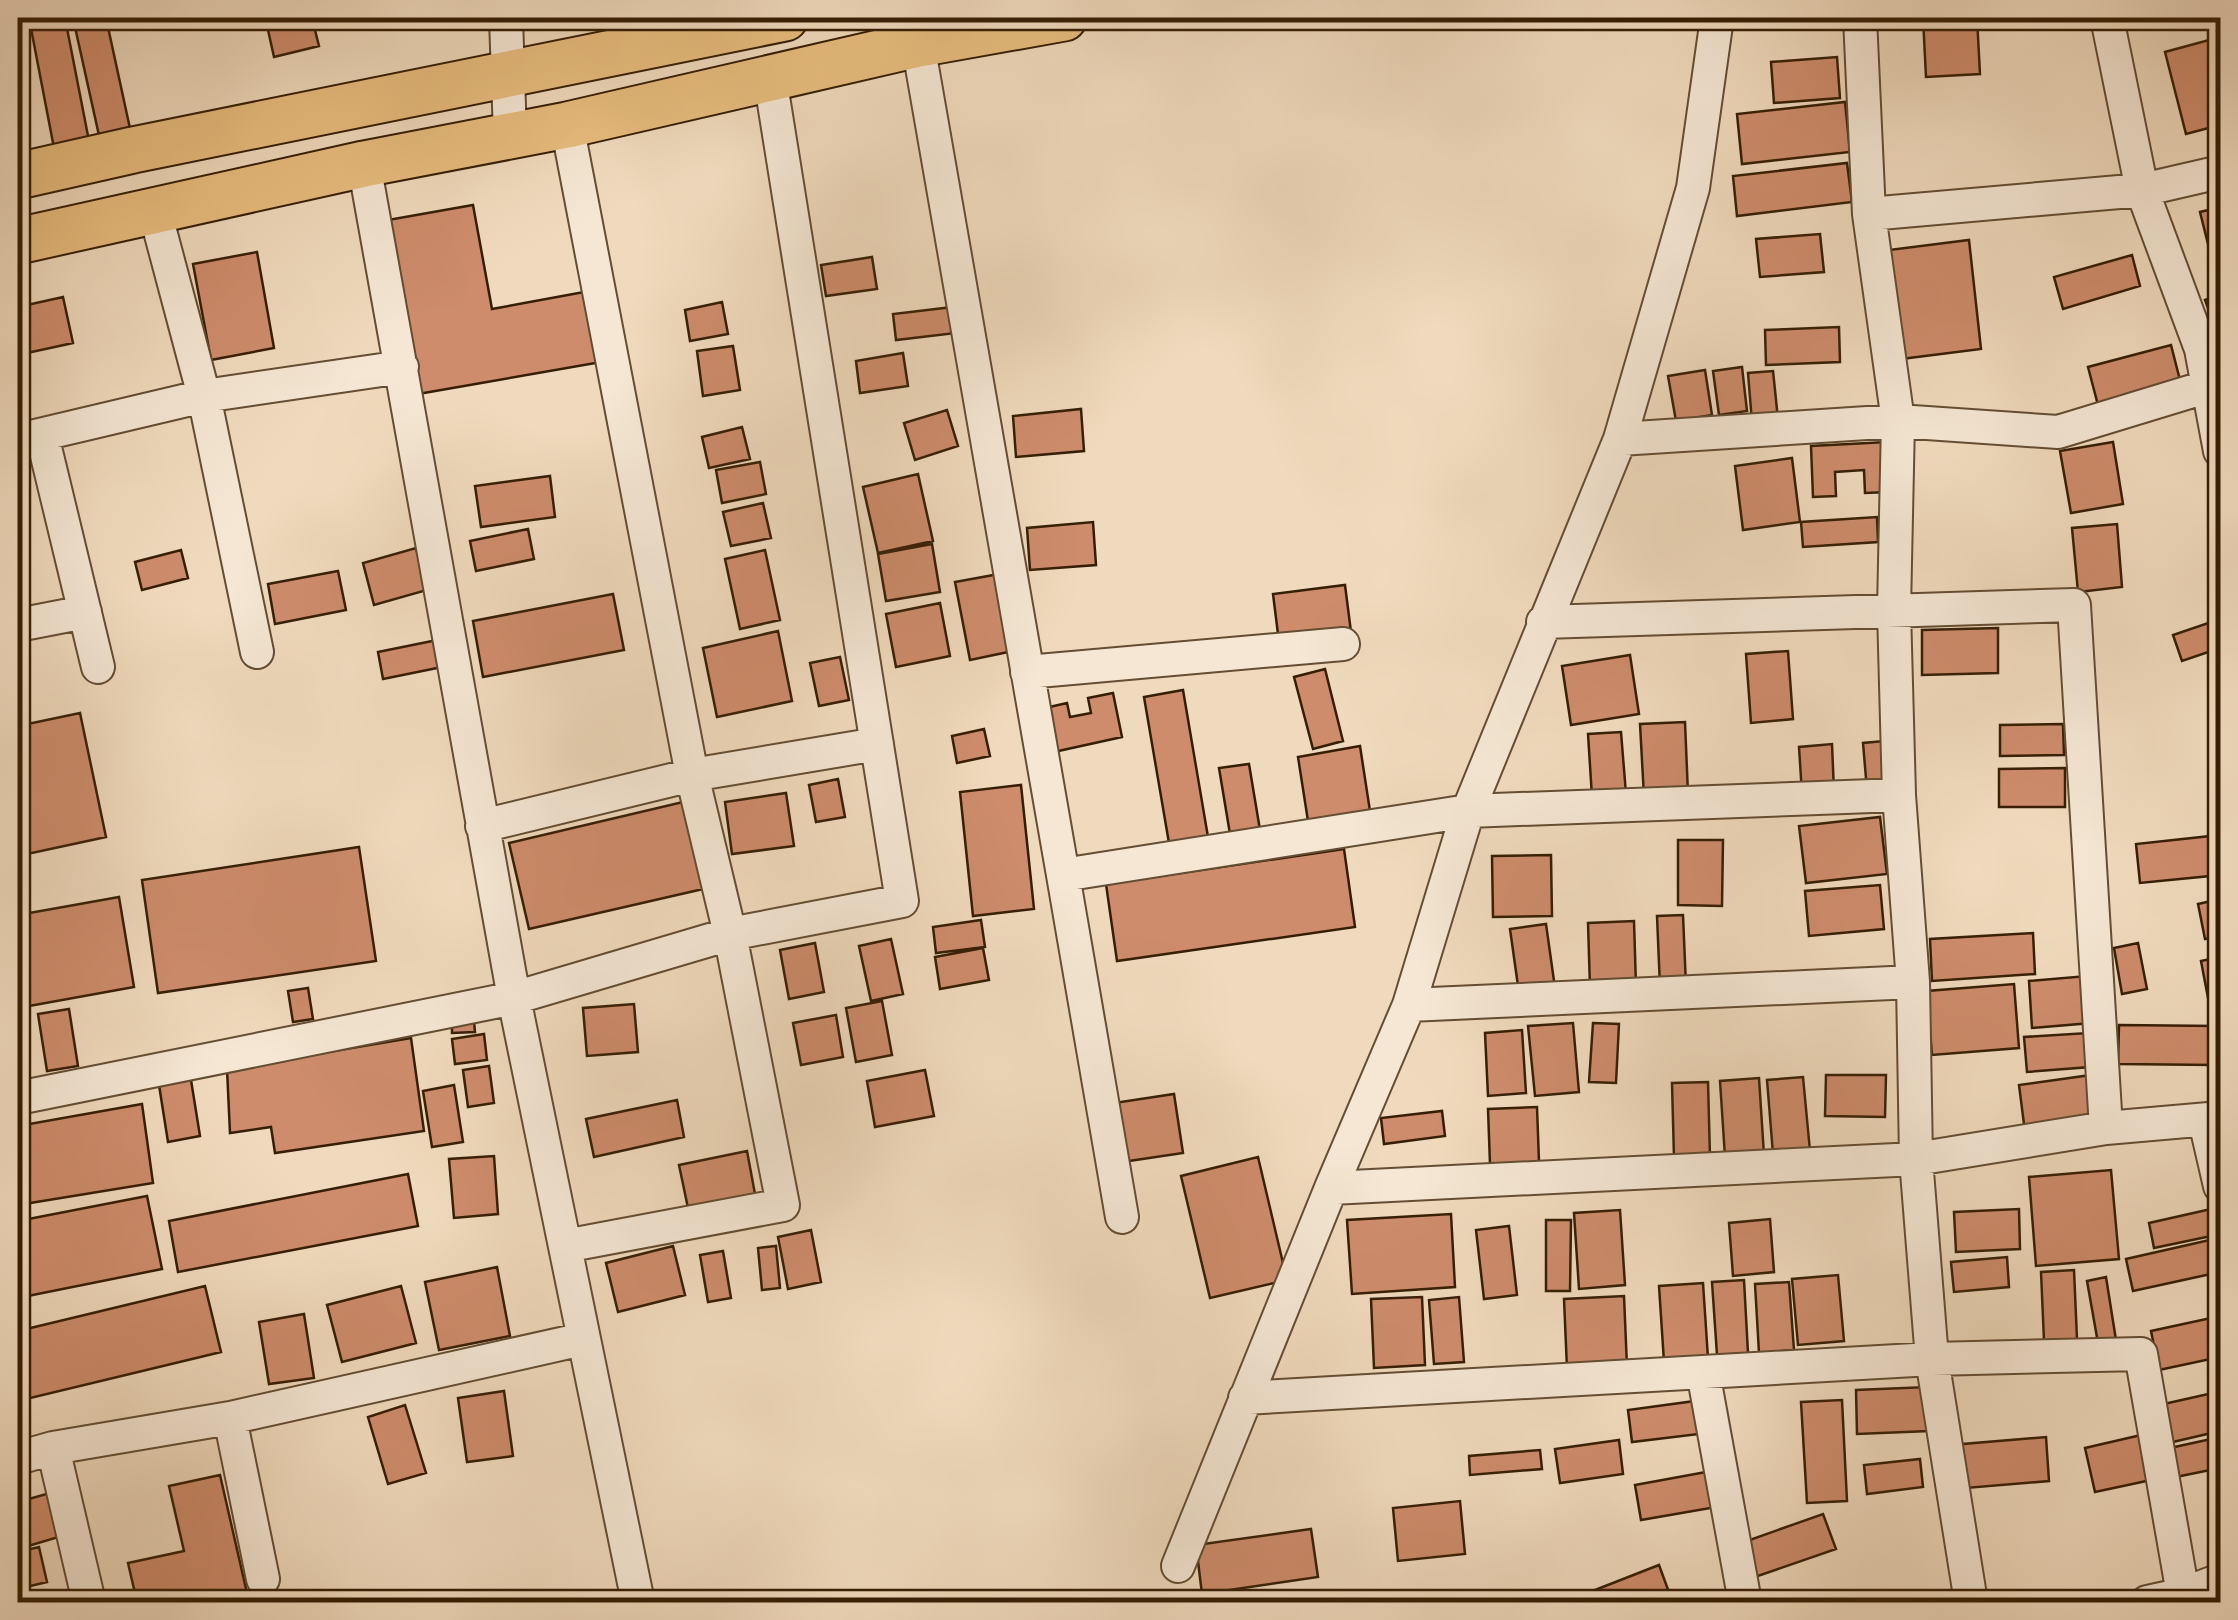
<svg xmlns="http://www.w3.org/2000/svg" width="2238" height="1620" viewBox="0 0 2238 1620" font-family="'Libre Bodoni',serif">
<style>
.building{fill:#ce8c6c;stroke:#361e05;stroke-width:2.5}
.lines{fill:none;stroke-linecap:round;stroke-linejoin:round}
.minor-casing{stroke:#644d33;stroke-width:36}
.highway-casing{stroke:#361e05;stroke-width:49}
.minor{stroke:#f5e7d4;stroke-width:32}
.highway{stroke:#e8bd7e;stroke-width:45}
</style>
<rect width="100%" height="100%" fill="#f0dabd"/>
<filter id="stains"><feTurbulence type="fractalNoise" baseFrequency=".002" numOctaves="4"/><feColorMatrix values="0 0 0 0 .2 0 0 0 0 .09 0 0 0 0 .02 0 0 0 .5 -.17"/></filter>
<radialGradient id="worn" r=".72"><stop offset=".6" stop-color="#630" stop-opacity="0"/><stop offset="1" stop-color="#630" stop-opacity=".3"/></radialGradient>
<path class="building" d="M29,18H65L89,141L54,148Z
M73,18H106L131,133L100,140Z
M281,18H312L319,46L274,57L266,21Z
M1923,18H1977L1980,74L1926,77Z
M2209,40L2220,86V125L2186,134L2165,52Z
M1837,57L1840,98L1774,103L1771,62Z
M1845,102L1850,152L1742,164L1737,114Z
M18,114L29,153L18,156Z
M1847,163L1852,202L1737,216L1733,176Z
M473,205L492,309L595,290L607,361L418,394L388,220Z
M2220,207V250L2210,252L2200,212Z
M1820,234L1824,272L1760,277L1756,239Z
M1969,240L1981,349L1893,360L1881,251Z
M257,252L274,348L211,360L193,264Z
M2132,255L2140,286L2063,309L2054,277Z
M872,257L877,289L826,296L821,265Z
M2220,294V330L2217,332L2205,300Z
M63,297L73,343L18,355V307Z
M722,302L728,334L690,341L685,310Z
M953,307L956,333L896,340L893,314Z
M1839,327L1840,362L1766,365L1765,330Z
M2171,345L2182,388L2099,409L2088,367Z
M733,346L740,390L703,396L697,351Z
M903,353L908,386L860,393L856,361Z
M1742,367L1747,411L1719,415L1713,371Z
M1705,370L1712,415L1676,421L1668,376Z
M1773,371L1778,419L1752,422L1748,373Z
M1081,409L1084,451L1016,457L1013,416Z
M947,410L958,446L915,460L904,423Z
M742,427L750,459L709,468L702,437Z
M1887,442L1889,492L1865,493L1864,470L1835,472L1836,496L1813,497L1811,446Z
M2113,442L2123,504L2071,513L2060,451Z
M1792,458L1800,522L1743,530L1735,466Z
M760,462L766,494L722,503L716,470Z
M918,474L933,541L878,553L863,487Z
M550,476L555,517L481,527L475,486Z
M763,503L771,538L731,546L723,512Z
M1877,517L1878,542L1803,547L1801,522Z
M1093,522L1096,565L1030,570L1027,528Z
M2117,524L2122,587L2078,592L2072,528Z
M528,529L534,559L476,571L470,541Z
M932,544L940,592L886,601L878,554Z
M416,548L427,590L374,605L363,563Z
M181,550L188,578L142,590L135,562Z
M765,550L780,620L740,629L725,559Z
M338,571L346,610L275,624L268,584Z
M999,574L1013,651L970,660L955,582Z
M1345,585L1351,632L1279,642L1273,594Z
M613,594L624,650L483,677L473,621Z
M940,603L950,656L896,667L886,614Z
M2220,619V648L2182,661L2173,635Z
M1998,628V673L1922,675V630Z
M778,631L792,701L717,717L703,648Z
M442,639L447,666L383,679L378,652Z
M1788,651L1793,719L1751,723L1746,654Z
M1630,655L1639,714L1571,725L1562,666Z
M840,657L849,700L819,706L810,663Z
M25,659L28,713L18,714V660Z
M1325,669L1343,741L1313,749L1294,677Z
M1183,690L1208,837L1169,843L1144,697Z
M1113,693L1122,737L1054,752L1045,708L1067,703L1070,717L1091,713L1088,698Z
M80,713L106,837L18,856V726Z
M1685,722L1688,794L1644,797L1640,724Z
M2063,724L2064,755L2000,756V725Z
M984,729L990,756L957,763L952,736Z
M1621,732L1626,794L1592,797L1588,734Z
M1884,741L1888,788L1867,790L1863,743Z
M1832,744L1834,792L1802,794L1799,747Z
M1360,746L1370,811L1308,821L1298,757Z
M1249,764L1261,836L1231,840L1219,768Z
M2065,768V807H1999V769Z
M838,779L845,817L816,822L809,785Z
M1021,785L1034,909L973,916L960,792Z
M786,793L794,846L732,854L725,802Z
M683,802L703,889L529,929L509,843Z
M1880,817L1887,874L1806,883L1799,826Z
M2220,835V875L2140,883L2136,844Z
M1678,840H1723L1722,906L1678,905Z
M359,847L376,961L158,993L142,880Z
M1344,849L1355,927L1117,961L1106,884Z
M1551,855L1552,916L1493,917L1492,856Z
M1880,885L1884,929L1809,936L1805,891Z
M119,897L134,987L18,1008V915Z
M2220,899V936L2205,939L2198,904Z
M1683,915L1686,986L1660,987L1657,916Z
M981,920L985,947L936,953L933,927Z
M1634,921L1636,986L1590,988L1588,923Z
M1546,924L1555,988L1519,993L1510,929Z
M2033,933L2035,974L1932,981L1930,939Z
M891,939L903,994L871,1001L859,946Z
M815,943L824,992L789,999L780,950Z
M2138,943L2147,989L2122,994L2114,948Z
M983,948L989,980L940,989L935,957Z
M2220,957V1001L2209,1003L2201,961Z
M2087,976L2091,1023L2032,1028L2029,981Z
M2014,984L2019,1048L1932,1055L1927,991Z
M308,988L313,1019L293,1022L288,991Z
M882,1001L892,1055L856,1062L846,1008Z
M634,1004L638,1052L587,1056L583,1008Z
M69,1009L78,1066L47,1071L38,1014Z
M836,1015L843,1057L801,1065L793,1023Z
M474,1021L475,1032L452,1033V1022Z
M1573,1023L1579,1092L1535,1096L1528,1026Z
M1593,1023L1619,1024L1616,1083L1589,1082Z
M2119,1025L2216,1026L2215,1065L2118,1064Z
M1522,1030L1526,1093L1488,1096L1485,1033Z
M2088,1033L2090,1067L2027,1072L2024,1037Z
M484,1034L487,1060L455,1064L452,1039Z
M411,1038L424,1131L275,1153L271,1127L230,1133L227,1069Z
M489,1066L494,1103L468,1107L463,1070Z
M925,1070L934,1116L875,1127L867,1081Z
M1826,1075H1886L1885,1117L1825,1116Z
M2091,1075L2098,1122L2025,1132L2019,1085Z
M1803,1077L1810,1151L1773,1154L1767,1080Z
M1759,1078L1764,1155L1725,1157L1720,1081Z
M191,1080L200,1136L168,1142L159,1085Z
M1708,1082L1710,1157L1674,1158L1672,1083Z
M454,1085L463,1142L432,1147L423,1091Z
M1174,1094L1183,1153L1122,1162L1114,1103Z
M677,1100L684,1137L594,1157L586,1119Z
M142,1104L153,1183L18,1205V1126Z
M1537,1107L1539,1162L1490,1164L1488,1109Z
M1442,1111L1445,1136L1384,1144L1381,1118Z
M747,1151L755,1194L688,1208L679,1165Z
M494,1156L498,1214L454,1218L449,1159Z
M1258,1157L1287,1280L1210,1298L1181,1176Z
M2111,1170L2119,1259L2036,1266L2029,1177Z
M408,1174L418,1226L178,1272L169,1221Z
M147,1196L162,1269L18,1298V1221Z
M2019,1209L2020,1249L1956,1252L1954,1212Z
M2211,1209L2216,1235L2154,1248L2149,1223Z
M1620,1210L1625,1285L1579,1289L1574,1213Z
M1451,1214L1455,1287L1352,1294L1347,1220Z
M1770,1219L1774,1272L1733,1276L1729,1223Z
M1546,1220H1571L1570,1291H1546Z
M1509,1226L1517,1295L1484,1299L1476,1230Z
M811,1230L821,1282L788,1289L778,1237Z
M2214,1239L2220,1272L2133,1291L2126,1259Z
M673,1246L685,1295L618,1312L606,1263Z
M776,1246L780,1288L762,1290L758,1248Z
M723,1251L731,1298L708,1302L700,1255Z
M2007,1257L2009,1287L1954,1292L1951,1262Z
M497,1267L510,1336L439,1350L425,1282Z
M2074,1270L2077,1339L2044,1341L2041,1272Z
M1838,1275L1844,1341L1798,1345L1792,1279Z
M2106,1277L2116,1340L2098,1343L2087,1281Z
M1744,1280L1748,1353L1717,1355L1712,1282Z
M1789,1282L1794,1350L1759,1353L1755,1284Z
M1703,1283L1708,1358L1664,1362L1659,1286Z
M205,1286L221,1352L18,1401V1331Z
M401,1286L416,1343L342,1362L327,1305Z
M1624,1296L1627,1367L1567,1369L1564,1299Z
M1422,1297L1425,1365L1374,1368L1371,1299Z
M1459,1297L1464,1362L1434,1364L1429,1300Z
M304,1314L314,1378L269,1384L259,1322Z
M2220,1316V1357L2159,1370L2151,1331Z
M1928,1387L1929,1431L1857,1434L1856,1390Z
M504,1391L513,1456L467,1462L458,1398Z
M2217,1392L2220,1431L2173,1442L2164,1404Z
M1842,1400L1847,1501L1807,1503L1801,1402Z
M1695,1401L1699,1434L1632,1442L1628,1410Z
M405,1405L426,1473L388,1484L368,1417Z
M2141,1435L2151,1480L2095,1492L2085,1448Z
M2046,1437L2049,1481L1954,1489L1951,1445Z
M2220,1437V1468L2176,1477L2170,1448Z
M1619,1440L1623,1474L1560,1483L1555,1449Z
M1540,1450L1542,1469L1470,1475L1469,1456Z
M1920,1459L1923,1487L1867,1494L1864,1465Z
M1717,1470L1722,1506L1641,1520L1635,1485Z
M220,1475L249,1602H137L128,1563L184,1551L169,1486Z
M50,1493L62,1536L18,1549V1502Z
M1460,1501L1465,1554L1398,1561L1393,1508Z
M1823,1514L1836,1549L1755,1577L1744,1542Z
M1311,1529L1318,1577L1202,1594L1196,1545Z
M39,1547L47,1582L18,1589V1552Z
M1659,1565L1670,1595L1649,1602H1600L1595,1590Z"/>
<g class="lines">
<defs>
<path id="minor" d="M506,18L510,136
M1860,18L1869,214L1898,421L1894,610L1899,795L1913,982L1916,1159L1932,1359L1971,1602
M2107,18L2142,190L2201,349L2220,451
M918,44L1063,875L1468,811L1899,795
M364,164L514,998L638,1602
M155,212L204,396L257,652
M1869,214L2142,190L2220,172
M42,435L98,667
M1620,439L1898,421L2058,432L2209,386
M18,440L204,396L402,367
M1543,622L2074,605L2106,1128
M18,625L85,612
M1027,672L1343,644
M482,826L692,775L877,744
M1063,875L1122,1217
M1409,1005L1913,982
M18,1098L514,998L730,934L902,901L770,78
M2205,1121L2220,1186
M1331,1188L1916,1159L2106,1128L2220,1118
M565,1246L783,1205L730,934L692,775L567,125
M1703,1372L1745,1602
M1245,1398L1932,1359L2141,1354L2183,1594L2220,1580
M230,1418L263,1579
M18,1458L53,1448
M1178,1566L1331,1188L1409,1005L1468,811L1620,439L1693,188L1717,18
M89,1602L53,1448L230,1418L583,1339
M2147,1602L2183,1594"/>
<path id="highway" d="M18,176L133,150L785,18
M18,241L364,164L567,125L918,44L1064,18"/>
</defs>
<use href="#minor" class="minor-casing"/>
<use href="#highway" class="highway-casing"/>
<use href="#minor" class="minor"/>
<use href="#highway" class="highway"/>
</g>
<rect width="2238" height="1620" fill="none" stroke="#f0dabd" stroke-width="60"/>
<rect x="20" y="20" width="2198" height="1580" fill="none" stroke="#361e05" stroke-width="5"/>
<rect x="30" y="30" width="2178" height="1560" fill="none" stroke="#361e05" stroke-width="2.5"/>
<rect width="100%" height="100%" filter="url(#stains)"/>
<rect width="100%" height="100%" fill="url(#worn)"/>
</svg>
